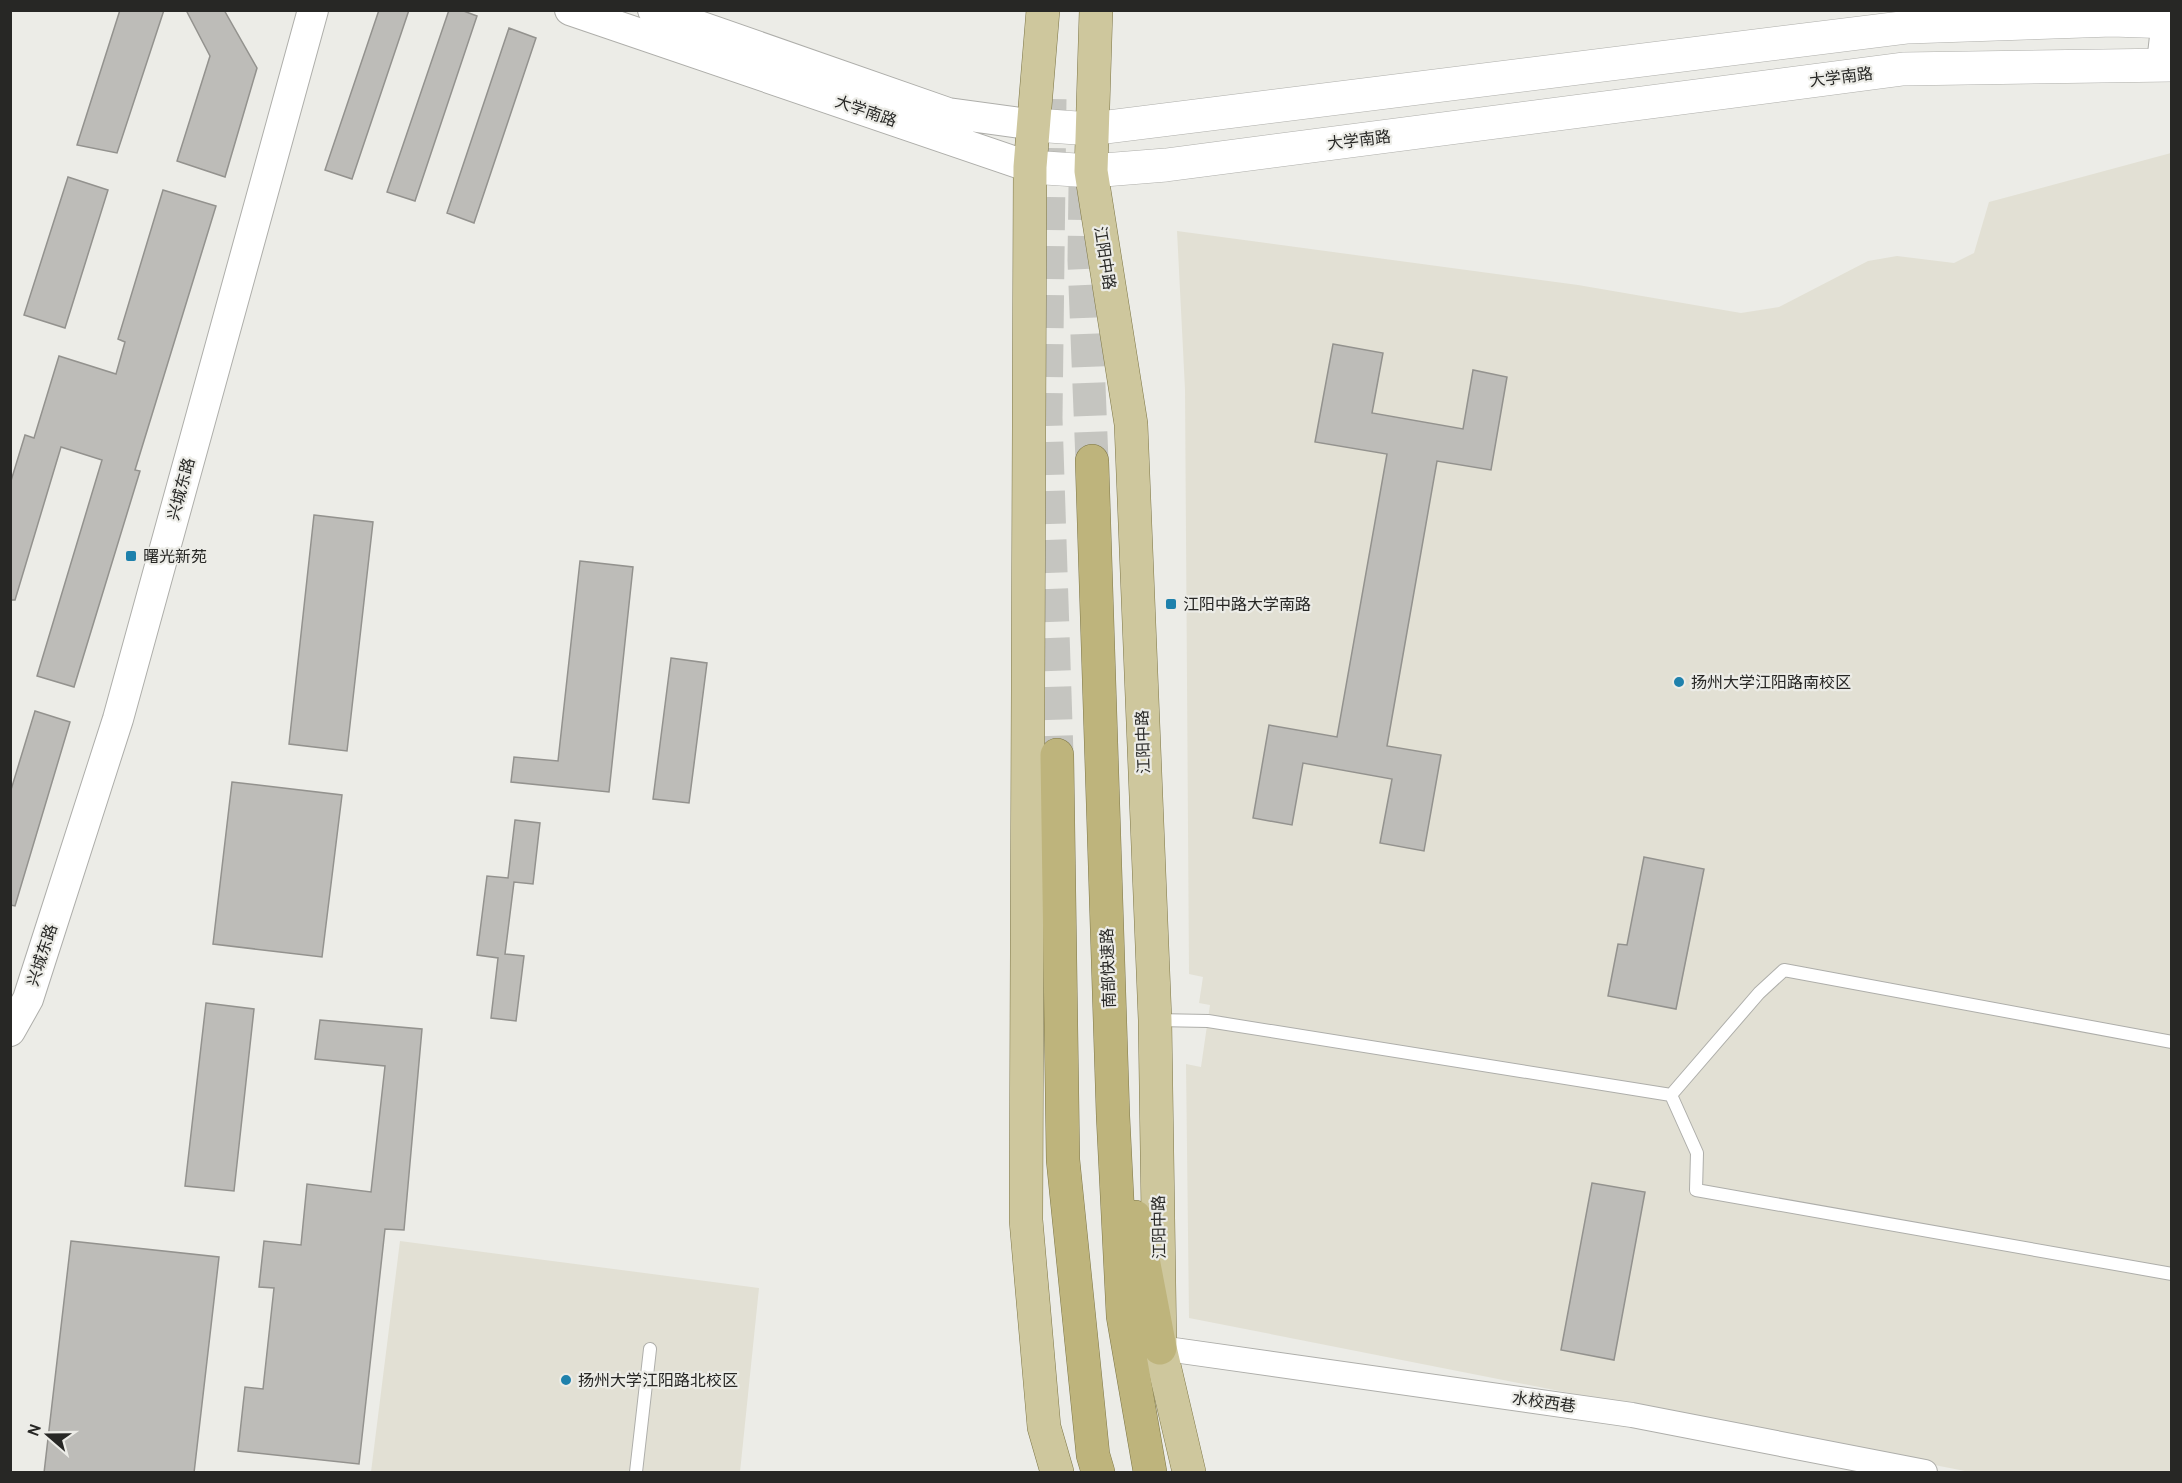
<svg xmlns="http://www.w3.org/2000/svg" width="2182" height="1483" viewBox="0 0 2182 1483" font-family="Cabin,'Noto Sans SC',sans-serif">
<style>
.built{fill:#e2e0d4}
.building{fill:#bdbcb8;stroke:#93928e;stroke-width:1.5}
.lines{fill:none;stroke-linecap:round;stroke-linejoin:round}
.trunk-tunnel{stroke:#c5c5c0;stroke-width:33;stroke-dasharray:33 16;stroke-linecap:butt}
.service-casing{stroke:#aeaeaa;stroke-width:14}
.minor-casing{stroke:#aeaeaa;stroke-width:26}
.tertiary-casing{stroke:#aeaeaa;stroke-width:32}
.secondary-casing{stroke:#aeaeaa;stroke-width:34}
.primary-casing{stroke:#7e7748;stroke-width:34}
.trunk-casing{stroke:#7e7748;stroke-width:34}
.service{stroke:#fff;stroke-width:12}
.minor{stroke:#fff;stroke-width:24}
.tertiary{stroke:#fff;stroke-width:30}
.secondary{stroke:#fff;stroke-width:33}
.primary{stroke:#cec79d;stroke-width:33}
.trunk{stroke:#beb47c;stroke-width:33}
.poi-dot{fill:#1e81ac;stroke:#ecece7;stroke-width:2}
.labels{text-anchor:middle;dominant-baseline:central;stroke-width:4.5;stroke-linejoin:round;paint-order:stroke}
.street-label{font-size:16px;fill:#272725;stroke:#ecece7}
.poi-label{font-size:16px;fill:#272725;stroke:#ecece7;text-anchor:start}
</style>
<rect width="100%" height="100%" fill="#ecece7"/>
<path class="built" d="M2171,153V1472H1970L1189,1318L1186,1064L1201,1067L1210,1005L1199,1003L1203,977L1189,974L1185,389L1177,231L1578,285L1741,313L1779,307L1868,261L1897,256L1954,263L1974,253L1989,202Z
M400,1241L759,1288L740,1472H371Z"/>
<path class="building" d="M120,10H164L117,153L77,145Z
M186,10H224L257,68L225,177L177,161L210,56Z
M379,10H409L352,179L325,170Z
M449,10H461L477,16L415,201L387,192Z
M509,28L536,38L474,223L447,213Z
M68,177L108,190L65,328L24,315Z
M163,190L216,206L135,470L140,471L74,687L37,676L102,460L61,447L15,600H10V484L25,435L34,438L59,356L116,374L125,342L118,339Z
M1333,344L1383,353L1372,413L1463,429L1473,370L1507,377L1491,470L1437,461L1387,746L1441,755L1424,851L1380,843L1392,779L1303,763L1292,825L1253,818L1269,725L1337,737L1387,454L1315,442Z
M314,515L373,522L347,751L289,744Z
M580,561L633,567L609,792L511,782L514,757L558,761Z
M671,658L707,663L689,803L653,799Z
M35,711L70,722L15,906L10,905V793Z
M232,782L342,795L322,957L213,944Z
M515,820L540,823L533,884L514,882L505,954L524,956L516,1021L491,1018L498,958L477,955L487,876L508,878Z
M1644,857L1704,869L1676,1009L1608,996L1618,944L1627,945Z
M206,1003L254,1009L234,1191L185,1186Z
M320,1020L422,1029L404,1230L385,1229L359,1464L238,1451L245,1387L263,1389L274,1288L259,1287L264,1241L301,1245L307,1184L371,1192L385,1066L315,1059Z
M1592,1183L1645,1192L1614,1360L1561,1350Z
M71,1241L219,1257L194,1473H44Z"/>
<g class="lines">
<path class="trunk-tunnel" d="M1050,99L1046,418L1057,755
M1085,187L1084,260L1092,461"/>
<defs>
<path id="service" d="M1156,1020L1208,1021L1671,1095
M1671,1095L1697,1153L1696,1190L2172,1274
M1671,1095L1759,993L1784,970L2172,1042
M636,1472L650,1349"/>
<path id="minor" d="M2159,63L2165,10
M1160,1348L1632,1415L1925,1472"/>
<path id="tertiary" d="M570,10L1030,167
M653,10L948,113L1035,125
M10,1031L28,999L118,719L313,10"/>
<path id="secondary" d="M1035,125L1091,129L1908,27L2112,20L2172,22
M1030,167L1091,171L1166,165L1903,69L2172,65"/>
<path id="primary" d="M1043,10L1030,167L1026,1220L1044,1427L1057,1472
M1096,10L1091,171L1131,424L1155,1020L1160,1348L1189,1472"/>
<path id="trunk" d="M1092,461L1113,1116L1123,1316L1150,1472
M1057,755L1063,1160L1093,1455L1098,1472
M1135,1217L1160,1348"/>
</defs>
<use href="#service" class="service-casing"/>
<use href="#minor" class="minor-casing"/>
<use href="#tertiary" class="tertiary-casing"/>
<use href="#secondary" class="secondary-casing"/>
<use href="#primary" class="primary-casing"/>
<use href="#trunk" class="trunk-casing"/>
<use href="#service" class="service"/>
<use href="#minor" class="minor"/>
<use href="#tertiary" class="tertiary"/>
<use href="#secondary" class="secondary"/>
<use href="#primary" class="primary"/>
<use href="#trunk" class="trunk"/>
</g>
<g class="poi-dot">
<rect x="125" y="550" width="12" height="12" rx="3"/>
<rect x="1165" y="598" width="12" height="12" rx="3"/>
<circle cx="1679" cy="682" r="6"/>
<circle cx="566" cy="1380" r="6"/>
</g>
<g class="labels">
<g class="street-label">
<text transform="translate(1841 77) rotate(-7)">大学南路</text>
<text transform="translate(866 111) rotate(19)">大学南路</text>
<text transform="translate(1359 140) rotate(-7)">大学南路</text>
<text transform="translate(1105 258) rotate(81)">江阳中路</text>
<text transform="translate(181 489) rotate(-75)">兴城东路</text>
<text transform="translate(1143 742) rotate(-92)">江阳中路</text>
<text transform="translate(42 955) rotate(-72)">兴城东路</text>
<text transform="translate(1108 968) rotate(-92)">南部快速路</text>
<text transform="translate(1159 1227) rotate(-91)">江阳中路</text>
<text transform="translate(1544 1402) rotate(8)">水校西巷</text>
</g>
<g class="poi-label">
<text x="143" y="556">曙光新苑</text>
<text x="1183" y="604">江阳中路大学南路</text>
<text x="1691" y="682">扬州大学江阳路南校区</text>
<text x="578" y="1380">扬州大学江阳路北校区</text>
</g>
</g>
<rect width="2182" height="1483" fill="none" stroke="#272725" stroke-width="24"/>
<g transform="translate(48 1435) rotate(290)" stroke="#ecece7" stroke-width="4.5" paint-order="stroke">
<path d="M0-4.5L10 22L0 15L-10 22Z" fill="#272725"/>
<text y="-9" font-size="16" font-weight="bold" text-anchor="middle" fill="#272725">N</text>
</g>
</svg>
